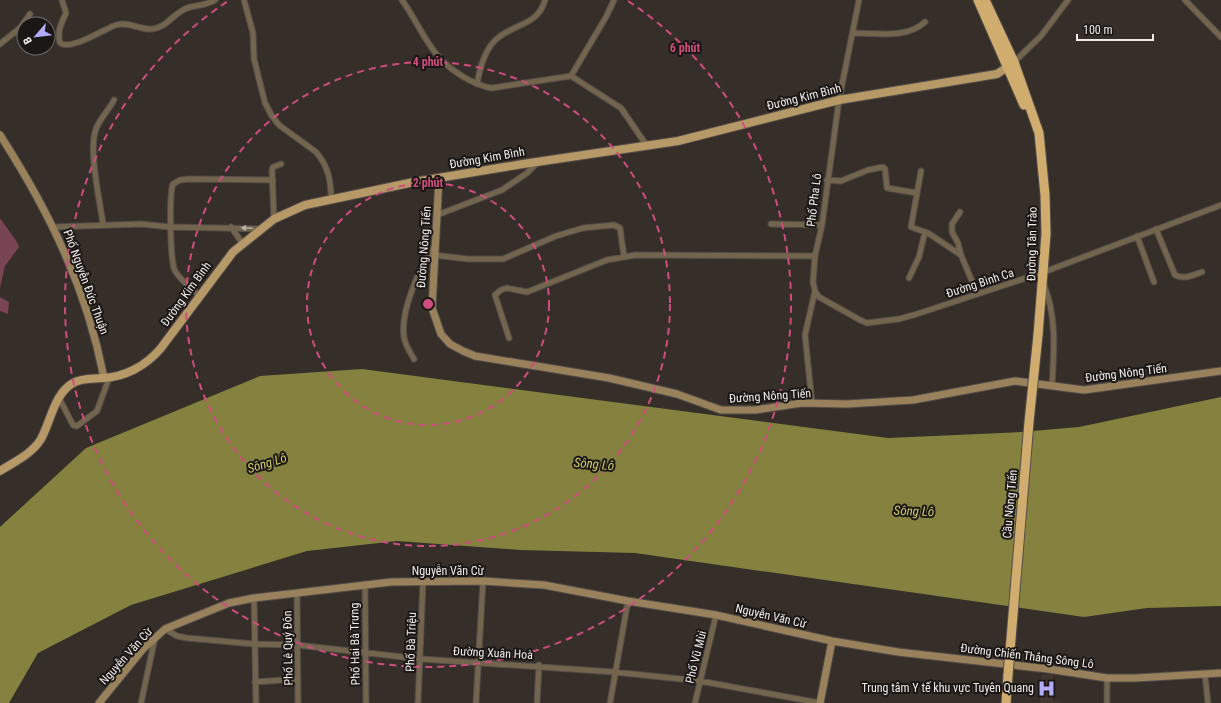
<svg xmlns="http://www.w3.org/2000/svg" width="1221" height="703" viewBox="0 0 1221 703" font-family="'Roboto Condensed',sans-serif">
<style>
.built{fill:#43362e}
.green{fill:#794552}
.water{fill:#84823e}
.lines{fill:none;stroke-linecap:round;stroke-linejoin:round}
.street-casing{stroke:#534c48;stroke-width:7}
.secondary-casing{stroke:#534c48;stroke-width:9}
.primary-casing{stroke:#534c48;stroke-width:10}
.highway-casing{stroke:#534c48;stroke-width:11}
.street{stroke:#73654d;stroke-width:5}
.secondary{stroke:#99825b;stroke-width:7}
.primary{stroke:#b69966;stroke-width:8}
.highway{stroke:#d0ad6f;stroke-width:9}
.highway-bridge-casing{stroke:#534c48;stroke-width:11;stroke-linecap:butt}
.highway-bridge{stroke:#d0ad6f;stroke-width:9}
.oneway{fill:#b8afa2}
.ring{fill:none;stroke:#ce4d7e;stroke-width:2;stroke-dasharray:7 5}
.labels{text-anchor:middle;dominant-baseline:central;stroke-width:4;stroke-linejoin:round;paint-order:stroke}
.street-label{font-size:12px;fill:#f0ebe8;stroke:#1a1715}
.poi-label{font-size:12px;fill:#f0ebe8;stroke:#1a1715;text-anchor:end}
.water-label{font-size:13px;font-style:italic;fill:#d0cd6c;stroke:#1a1715}
.centre{fill:#ce4d7e;stroke:#1a1715;stroke-width:2}
.ring-label{font-size:12px;text-anchor:middle;font-weight:bold;fill:#ce4d7e;stroke:#1a1715;stroke-width:4;stroke-linejoin:round;paint-order:stroke}
</style>
<rect width="100%" height="100%" fill="#352e29"/>
<path class="built" d="M1053,674V701L1061,702V703H1040L1041,675Z"/>
<path class="green" d="M0,218L17,242L19,247L5,266L0,288Z
M0,297L9,302L8,314L0,311Z"/>
<path class="water" d="M362,369L888,438L1021,432L1079,427L1221,397V606L1147,608L1084,617L635,553L521,550L397,541L307,551L131,605L38,653L9,703H0V527L86,448L260,376Z"/>
<g class="lines">
<defs>
<path id="street" d="M62,0L66,13C61,24 57,31 60,43C71,51 104,29 116,25C128,21 140,30 152,29C165,28 172,16 183,10C193,4 205,7 215,0
M244,0L253,33L254,59L265,103L272,116L279,125L316,152C329,167 331,182 331,200
M402,0C425,33 430,60 469,80C477,84 483,87 492,88L571,76L621,108L647,146
M1185,0L1221,37
M853,33C877,33 907,39 925,22
M0,44L20,28L30,14
M1014,62L1041,36L1068,0
M571,76L606,17L614,0
M477,84C480,68 485,47 499,37C517,23 538,25 545,0
M921,171L911,227L928,233L961,255
M827,180L841,181L868,170L883,167L885,169L887,188L917,193
M960,212L952,224V232L958,243L961,255L977,293
M437,215L502,190L527,173L537,163
M274,219L272,170L273,167L281,164
M103,224C100,201 88,150 96,129C100,118 109,110 114,100
M771,224L822,225
M54,227L141,224L170,227L262,229
M231,227L243,244
M1156,229L1175,275C1184,280 1193,275 1202,272
M1137,236L1154,282
M434,255L468,259H503L556,236L583,228L614,225L620,228L624,257
M909,278L919,257L925,232
M1044,285C1057,317 1054,352 1052,385
M815,291L819,297L860,320L867,323L899,319L917,314L1044,272L1221,205
M200,296C191,288 181,281 175,271C170,261 169,195 173,184L180,180L190,179L273,180
M509,338L495,295L501,290L507,288L527,292L607,260L635,255L815,256
M414,359C410,352 405,345 404,337C400,310 420,267 435,245
M59,398L73,425L77,426L97,411L109,378
M812,403L805,335L815,291L813,282L815,256L822,225L839,100L859,0
M365,584L366,703
M297,593L298,703
M254,598L256,703
M165,629L177,636L187,638L254,644L297,645L421,659L614,672L700,681L820,703
M1205,675L1208,703
M255,682L298,679
M141,703L155,638
M418,703L423,581
M476,703L483,581
M537,703L539,665
M610,703L628,601
M695,703L716,615
M1107,703V678"/>
<path id="secondary" d="M0,135C49,211 87,289 104,378
M439,178L432,308L441,334L450,344L463,351L475,356L609,378L677,394L721,410H755L802,403L847,404L913,400L1015,381L1084,390L1221,371
M99,703L143,649L165,629L182,622L229,603L254,598L391,582L483,581L544,585L628,601L716,615L832,641L898,652L1048,669L1107,678H1136L1221,673
M820,703L832,641"/>
<path id="primary" d="M0,471C14,462 32,454 41,439C51,421 54,394 73,383C81,378 93,379 103,378C125,377 146,366 161,348L233,252L274,219L305,205L414,182L523,164L678,141L839,100L997,74L1012,64"/>
<path id="highway" d="M978,0L1024,105
M985,0L1014,62L1039,133L1045,195L1046,234L1038,335
M1006,703L1008,675"/>
</defs>
<use href="#street" class="street-casing"/>
<use href="#secondary" class="secondary-casing"/>
<use href="#primary" class="primary-casing"/>
<use href="#highway" class="highway-casing"/>
<use href="#street" class="street"/>
<use href="#secondary" class="secondary"/>
<use href="#primary" class="primary"/>
<use href="#highway" class="highway"/>
<defs>
<path id="highway-bridge" d="M1008,675L1029,422L1038,335"/>
</defs>
<use href="#highway-bridge" class="highway-bridge-casing"/>
<use href="#highway-bridge" class="highway-bridge"/>
</g>
<defs><path id="oneway-solid" d="M-6-.8H1V-3.2L6.5 0L1 3.2V.8H-6Z"/></defs>
<use class="oneway" href="#oneway-solid" transform="translate(247 228) rotate(-177)"/>
<g class="ring">
<circle cx="428" cy="304" r="121"/>
<circle cx="428" cy="304" r="242"/>
<path d="M628 1A363 363 0 1 1 228 1"/>
</g>
<defs>
<symbol id="hospital-bare" viewBox="-9 -9 18 18"><path d="M-5-5h3v3.5h4V-5h3V5h-3V1.5h-4V5h-3Z" fill="#b2adfa" stroke="#1a1715" stroke-width="2.5" paint-order="stroke"/></symbol>
</defs>
<g fill-rule="evenodd">
<use href="#hospital-bare" x="1034" y="676" width="25" height="25"/>
</g>
<g class="labels">
<g class="street-label">
<text transform="translate(804 97) rotate(-14)">Đường Kim Bình</text>
<text transform="translate(487 158) rotate(-10)">Đường Kim Bình</text>
<text transform="translate(814 200) rotate(-83)">Phố Pha Lô</text>
<text transform="translate(1032 244) rotate(-89)">Đường Tân Trào</text>
<text transform="translate(424 247) rotate(-86)">Đường Nông Tiến</text>
<text transform="translate(86 282) rotate(70)">Phố Nguyễn Đức Thuận</text>
<text transform="translate(980 283) rotate(-18)">Đường Bình Ca</text>
<text transform="translate(186 294) rotate(-54)">Đường Kim Bình</text>
<text transform="translate(1126 373) rotate(-7)">Đường Nông Tiến</text>
<text transform="translate(770 396) rotate(-4)">Đường Nông Tiến</text>
<text transform="translate(1010 504) rotate(-85)">Cầu Nông Tiến</text>
<text x="448" y="571">Nguyễn Văn Cừ</text>
<text transform="translate(771 616) rotate(13)">Nguyễn Văn Cừ</text>
<text transform="translate(411 642) rotate(-88)">Phố Bà Triệu</text>
<text transform="translate(355 644) rotate(-91)">Phố Hai Bà Trưng</text>
<text transform="translate(288 648) rotate(-91)">Phố Lê Quý Đôn</text>
<text transform="translate(493 653) rotate(3)">Đường Xuân Hoà</text>
<text transform="translate(126 656) rotate(-48)">Nguyễn Văn Cừ</text>
<text transform="translate(1027 656) rotate(7)">Đường Chiến Thắng Sông Lô</text>
<text transform="translate(696 657) rotate(-76)">Phố Vũ Mùi</text>
</g>
<g class="poi-label">
<text x="1034" y="688">Trung tâm Y tế khu vực Tuyên Quang</text>
</g>
<g class="water-label">
<text transform="translate(267 463) rotate(-17)">Sông Lô</text>
<text transform="translate(594 464) rotate(5)">Sông Lô</text>
<text transform="translate(914 511) rotate(2)">Sông Lô</text>
</g>
</g>
<circle cx="428" cy="304" r="6" class="centre"/>
<g class="ring-label">
<text x="685" y="52">6 phút</text>
<text x="428" y="66">4 phút</text>
<text x="428" y="187">2 phút</text>
</g>
<g transform="translate(36 36) rotate(242)"><circle r="19" fill="#1a1715" stroke="#706c69"/>
<path d="M0-3L7 15L0 10L-7 15Z" fill="#b2adfa"/>
<text y="-6" font-size="11" font-weight="bold" text-anchor="middle" fill="#f0ebe8">B</text>
</g>
<path d="M1077 34v6h76v-6" fill="none" stroke="#f0ebe8" stroke-width="2"/>
<text x="1083" y="34" font-size="12" fill="#f0ebe8" stroke="#1a1715" stroke-width="3" paint-order="stroke">100 m</text>
</svg>
